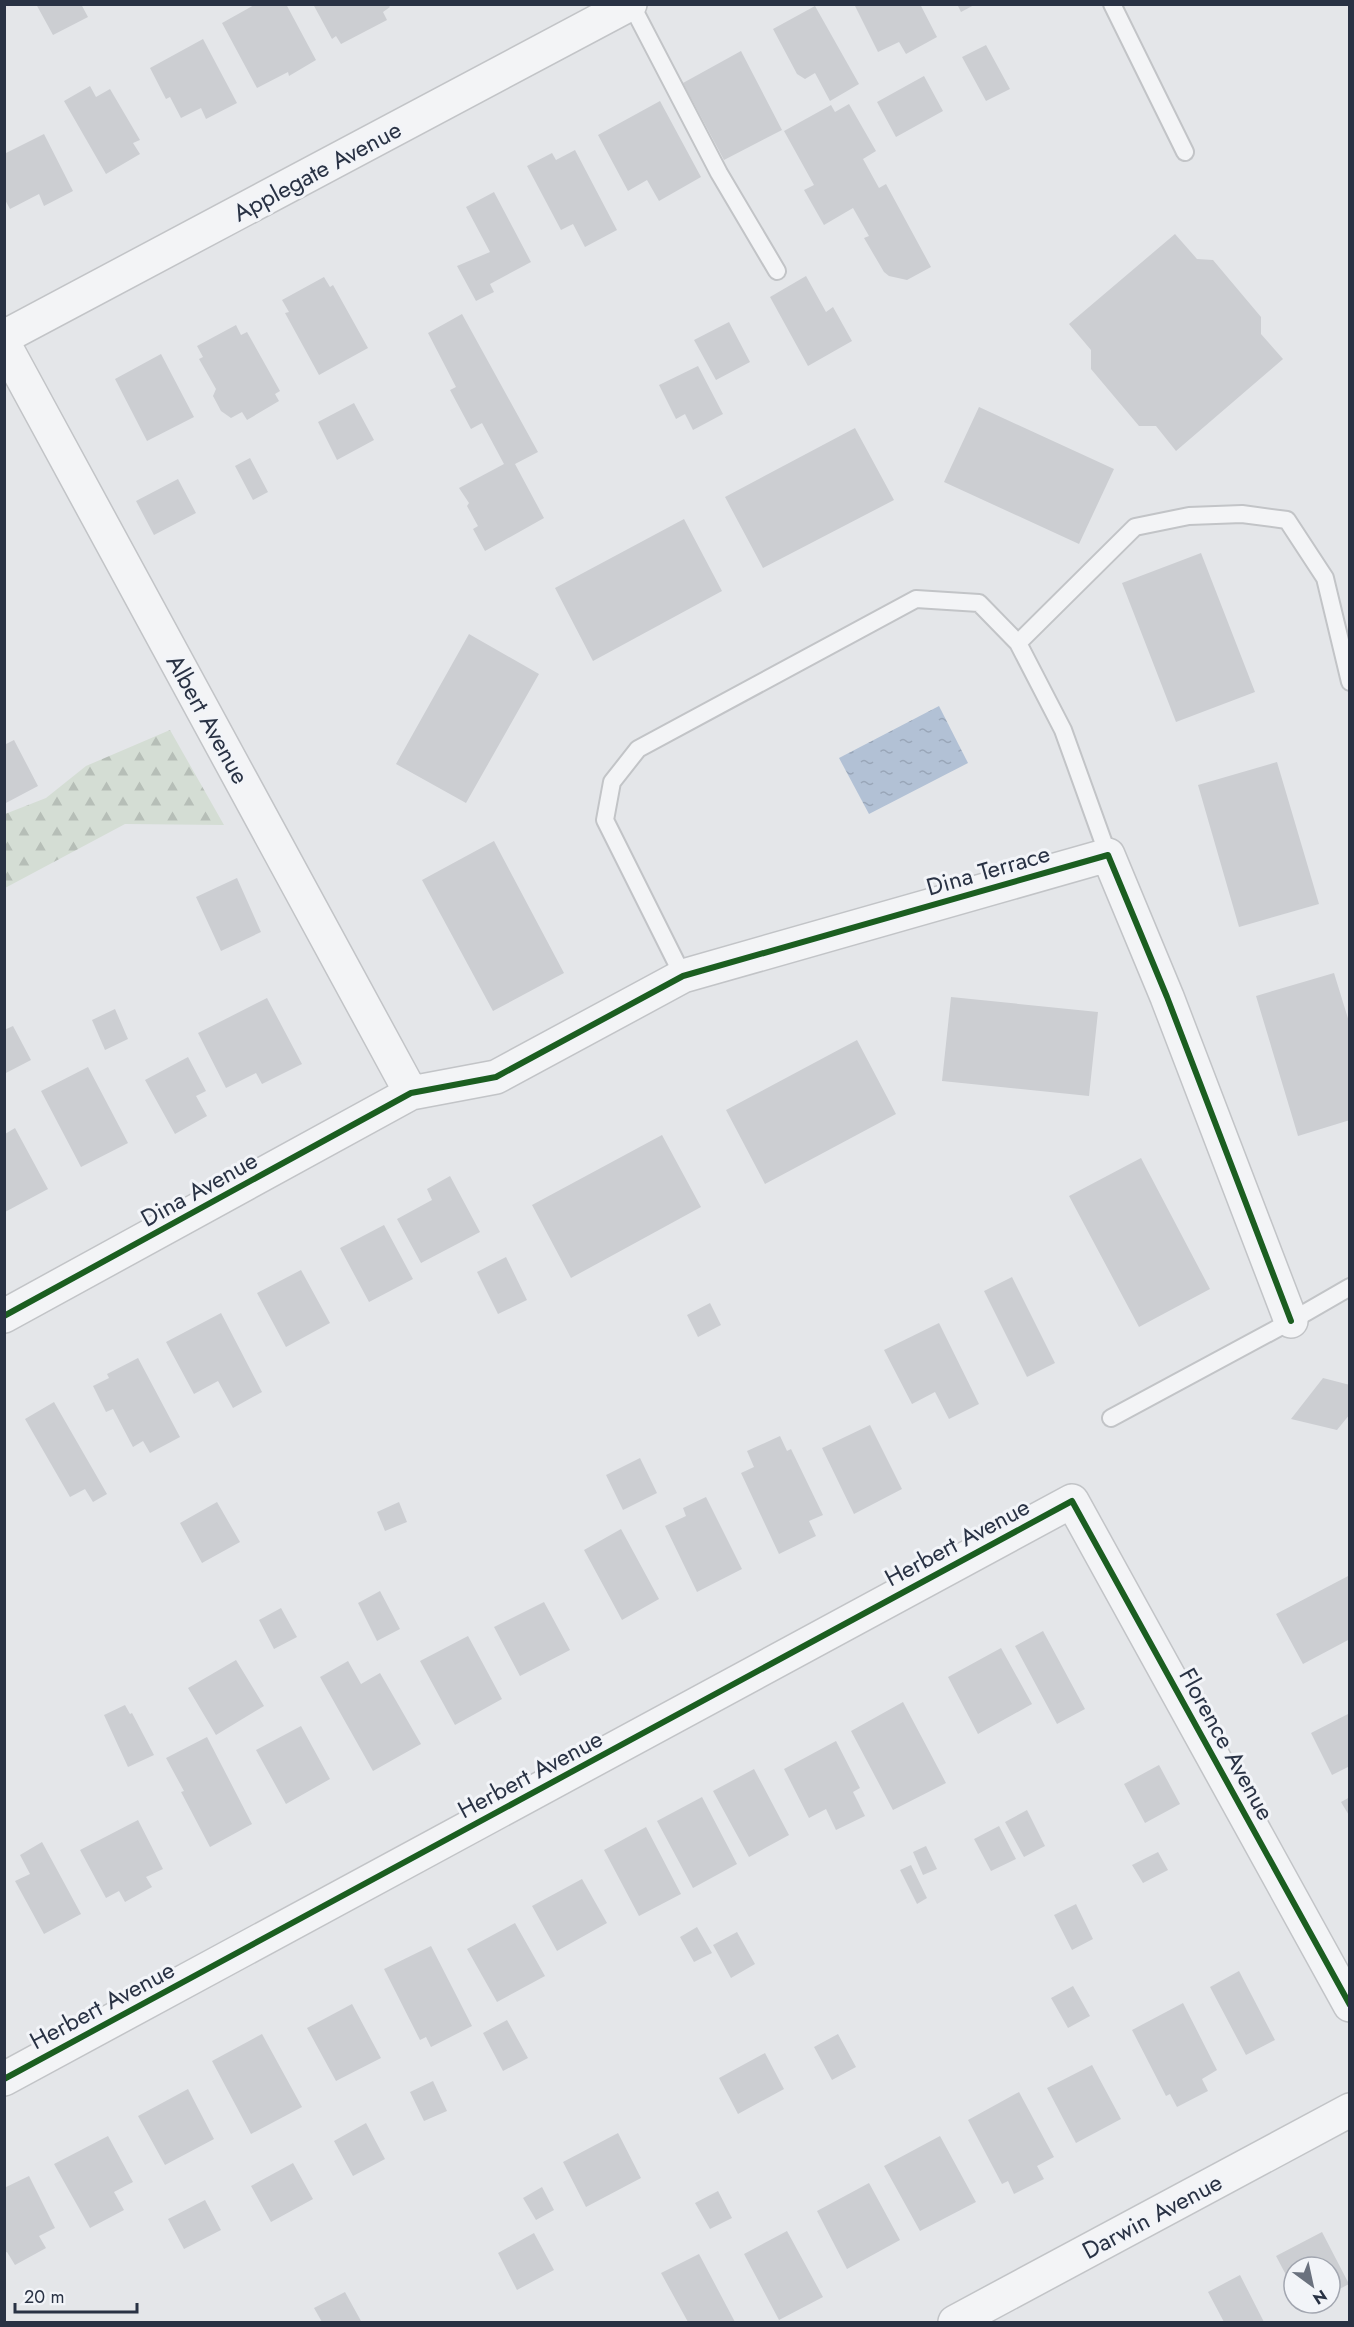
<svg xmlns="http://www.w3.org/2000/svg" width="1354" height="2327" viewBox="0 0 1354 2327" font-family="Jost,sans-serif">
<style>
.forest{fill:url(#forest-firs)}
.water{fill:url(#water-ripples)}
.building{fill:#ccced2}
.lines{fill:none;stroke-linecap:round;stroke-linejoin:round}
.service-casing{stroke:#c2c4c7;stroke-width:20}
.minor-casing{stroke:#c2c4c7;stroke-width:36}
.service{stroke:#f3f4f6;stroke-width:16}
.minor{stroke:#f3f4f6;stroke-width:33}
.cycleway-casing{stroke:#f2f4f8;stroke-width:10}
.cycleway{stroke:#1b5e20;stroke-width:6}
.labels{text-anchor:middle;dominant-baseline:central;stroke-width:6;stroke-linejoin:round;paint-order:stroke}
.street-label{font-size:24px;fill:#293244;stroke:#f2f4f8}
</style>
<defs>
<pattern id="forest-firs" width="22" height="20" patternUnits="userSpaceOnUse" patternTransform="scale(1.5)"><rect width="22" height="20" fill="#d4ddd4"/><path d="M5 1l3.5 6h-7zM16 11l3.5 6h-7z" fill="#b6beb7"/></pattern>
<pattern id="water-ripples" width="26" height="14" patternUnits="userSpaceOnUse" patternTransform="scale(1.5)"><rect width="26" height="14" fill="#b2c1d5"/><path d="M2 4q2-2 4 0t4 0M15 11q2-2 4 0t4 0" fill="none" stroke="#99a6b8"/></pattern>
</defs>
<rect width="100%" height="100%" fill="#e4e6e9"/>
<path class="forest" d="M170,730L224,825L125,824L5,888V814L46,798L86,766Z"/>
<path class="water" d="M939,706L968,763L869,814L839,758Z"/>
<path class="building" d="M36,4H81L88,17L53,35Z
M256,4H286L316,60L289,76L288,72L257,88L222,23Z
M313,4H388L390,7L383,12L387,20L341,44L336,36L332,39Z
M854,4H920L937,37L906,54L899,42L878,52Z
M957,4H976L961,12Z
M815,6L859,84L830,101L815,73L805,79L797,74L773,29Z
M203,39L237,103L206,119L201,108L181,118L170,97L166,99L150,68Z
M986,45L1010,89L986,101L962,57Z
M741,51L782,130L724,160L683,83Z
M924,76L943,111L896,137L877,102Z
M90,86L96,97L110,89L140,140L133,143L140,154L106,174L64,101Z
M660,101L701,177L659,201L647,180L628,191L598,135Z
M849,104L876,151L863,159L879,188L886,184L931,267L907,280L889,276L884,272L864,238L869,236L853,208L824,225L804,190L814,185L784,131L831,105L835,112Z
M44,134L73,191L44,206L39,194L10,209L4,198V154Z
M575,150L617,230L585,247L573,224L561,230L527,166L552,153L556,160Z
M494,192L531,262L490,284L494,292L476,301L457,266L490,252L466,207Z
M1175,234L1197,259L1213,260L1261,317V334L1283,359L1176,451L1156,426H1139L1091,369V350L1069,324Z
M806,276L826,312L833,307L852,341L808,366L770,297Z
M324,277L330,287L333,285L368,348L319,375L285,313L289,312L282,300Z
M462,314L538,452L515,464L544,518L485,551L473,529L478,526L467,506L469,503L459,488L504,464L482,423L471,429L450,390L456,387L428,333Z
M729,322L750,362L716,380L694,340Z
M236,325L241,335L247,332L280,391L275,394L279,401L247,420L242,412L231,418L221,411L213,396L216,389L199,359L203,357L197,346Z
M161,354L194,417L147,441L115,379Z
M698,366L723,414L693,430L685,414L676,419L659,385Z
M354,403L374,440L337,460L318,422Z
M979,407L1114,469L1079,544L944,482Z
M855,428L894,500L763,568L725,497Z
M250,458L268,492L253,500L235,466Z
M178,479L196,513L154,535L136,501Z
M684,519L722,591L593,661L555,588Z
M1201,553L1255,692L1176,722L1122,583Z
M469,634L539,674L466,803L396,764Z
M14,740L38,786L4,804V745Z
M1277,762L1319,904L1239,927L1198,785Z
M494,841L564,973L493,1011L422,880Z
M237,878L261,932L221,951L196,897Z
M1334,973L1350,1025V1120L1298,1136L1256,996Z
M951,997L1098,1012L1089,1096L942,1081Z
M267,998L302,1064L262,1084L256,1073L226,1088L198,1033Z
M115,1009L128,1039L105,1050L92,1020Z
M13,1026L31,1060L4,1074V1030Z
M857,1040L896,1114L765,1184L726,1110Z
M188,1057L206,1091L196,1096L207,1116L175,1134L145,1080Z
M88,1067L128,1143L81,1167L41,1091Z
M15,1128L48,1189L5,1212V1134Z
M662,1135L701,1207L571,1278L532,1205Z
M1141,1158L1210,1289L1139,1327L1069,1196Z
M450,1176L480,1232L421,1263L397,1219L432,1200L427,1189Z
M384,1225L413,1279L369,1302L340,1248Z
M506,1257L527,1300L498,1314L477,1272Z
M301,1270L330,1323L286,1347L257,1293Z
M1012,1277L1055,1363L1027,1377L984,1291Z
M710,1303L721,1325L698,1337L687,1315Z
M221,1313L262,1392L233,1408L218,1381L194,1394L166,1342Z
M939,1323L979,1404L949,1419L935,1392L912,1404L884,1350Z
M138,1358L180,1437L150,1453L143,1441L133,1447L113,1409L106,1412L93,1386L109,1378L107,1374Z
M1323,1378L1350,1385V1414L1337,1430L1291,1419Z
M54,1402L107,1494L93,1502L85,1489L70,1497L25,1419Z
M870,1425L902,1489L854,1514L822,1448Z
M780,1436L787,1451L791,1449L823,1515L809,1521L816,1536L779,1554L741,1473L754,1467L747,1451Z
M640,1458L657,1493L623,1510L606,1475Z
M706,1497L742,1569L697,1592L665,1526L686,1516L683,1508Z
M217,1502L240,1542L202,1563L180,1523Z
M399,1502L407,1522L385,1531L377,1512Z
M621,1529L659,1599L622,1620L584,1550Z
M1350,1575V1639L1303,1664L1276,1614Z
M380,1591L400,1629L377,1641L358,1603Z
M544,1602L570,1650L520,1676L494,1627Z
M281,1608L297,1637L274,1649L259,1620Z
M1043,1631L1085,1709L1057,1724L1015,1646Z
M468,1636L502,1699L455,1725L420,1661Z
M1001,1648L1032,1704L978,1734L948,1677Z
M236,1660L264,1706L216,1735L188,1688Z
M348,1661L361,1684L380,1673L421,1744L373,1771L320,1677Z
M903,1702L946,1783L893,1810L851,1731Z
M125,1705L130,1714L132,1713L154,1755L128,1767L104,1715Z
M1350,1713V1766L1332,1775L1311,1733Z
M301,1726L330,1779L286,1804L256,1750Z
M207,1737L252,1824L210,1847L181,1792L184,1791L166,1758Z
M836,1741L860,1788L853,1792L865,1816L836,1830L826,1809L809,1818L784,1769Z
M1159,1765L1180,1804L1145,1823L1124,1784Z
M754,1769L789,1835L749,1857L713,1791Z
M702,1797L737,1864L693,1888L657,1821Z
M1350,1797V1817L1341,1802Z
M1027,1810L1045,1846L1024,1857L1005,1822Z
M138,1820L163,1869L146,1877L152,1887L125,1902L119,1891L106,1898L80,1850Z
M999,1826L1016,1859L991,1871L974,1839Z
M646,1827L681,1894L639,1916L604,1850Z
M42,1842L81,1914L44,1934L15,1881L30,1874L20,1855Z
M926,1846L937,1869L923,1875L913,1852Z
M1158,1852L1168,1870L1143,1883L1132,1865Z
M911,1865L927,1898L917,1904L900,1870Z
M582,1879L607,1923L557,1951L532,1906Z
M1076,1904L1093,1939L1072,1950L1054,1915Z
M515,1923L545,1976L497,2002L467,1949Z
M697,1927L712,1953L694,1962L680,1937Z
M737,1932L755,1964L731,1978L713,1945Z
M431,1946L472,2026L431,2047L426,2037L420,2040L384,1969Z
M1239,1971L1275,2040L1246,2055L1210,1987Z
M1073,1986L1090,2016L1068,2028L1051,1998Z
M1183,2003L1217,2070L1202,2079L1208,2091L1177,2107L1170,2094L1166,2096L1132,2030Z
M352,2004L381,2058L336,2081L307,2028Z
M507,2020L528,2058L503,2071L483,2033Z
M262,2034L302,2107L251,2134L212,2061Z
M838,2034L856,2067L832,2080L814,2047Z
M765,2053L784,2089L738,2114L719,2078Z
M1092,2065L1121,2119L1076,2143L1047,2088Z
M433,2081L447,2111L424,2121L410,2092Z
M188,2089L214,2139L165,2165L138,2116Z
M1019,2092L1054,2157L1037,2166L1044,2179L1014,2194L1008,2181L1002,2184L968,2120Z
M366,2123L385,2159L353,2176L334,2141Z
M618,2133L641,2178L586,2207L563,2162Z
M108,2136L133,2182L114,2192L124,2210L90,2228L54,2164Z
M940,2136L976,2202L920,2231L884,2166Z
M293,2163L313,2199L271,2222L251,2186Z
M29,2176L55,2228L39,2236L46,2248L15,2265L7,2252L4,2253V2188Z
M869,2183L900,2240L847,2269L817,2211Z
M542,2187L554,2210L536,2220L523,2198Z
M718,2191L732,2218L710,2229L695,2203Z
M205,2200L221,2230L184,2249L168,2219Z
M787,2231L823,2297L779,2320L744,2254Z
M1322,2232L1349,2284L1330,2294V2267H1294V2290L1276,2256Z
M534,2233L554,2270L517,2290L498,2253Z
M699,2254L735,2322H688L661,2273Z
M1240,2275L1264,2322H1224L1208,2292Z
M345,2292L361,2321L322,2322L314,2308Z"/>
<g class="lines">
<defs>
<path id="service" d="M631,4L719,173L777,271
M1112,4L1185,152
M1018,643L1135,527L1189,516L1242,514L1287,520L1325,578L1350,682
M683,976L605,820L612,782L638,749L916,599L979,603L1018,643L1063,730L1108,855
M1111,1418L1291,1321L1350,1287"/>
<path id="minor" d="M4,337L630,4
M4,344L411,1093
M4,1316L411,1093L496,1077L683,976L1108,855L1167,997L1291,1321
M4,2079L1072,1501L1350,2005
M955,2322L1350,2110"/>
</defs>
<use href="#service" class="service-casing"/>
<use href="#minor" class="minor-casing"/>
<use href="#service" class="service"/>
<use href="#minor" class="minor"/>
<defs>
<path id="cycleway" d="M4,1316L411,1093L496,1077L683,976L1108,855L1167,997L1291,1321
M4,2079L1072,1501L1350,2005"/>
</defs>
<use href="#cycleway" class="cycleway-casing"/>
<use href="#cycleway" class="cycleway"/>
</g>
<g class="labels">
<g class="street-label">
<text transform="translate(317 171) rotate(-28)">Applegate Avenue</text>
<text transform="translate(208 719) rotate(61)">Albert Avenue</text>
<text transform="translate(988 870) rotate(-16)">Dina Terrace</text>
<text transform="translate(199 1189) rotate(-29)">Dina Avenue</text>
<text transform="translate(957 1542) rotate(-28)">Herbert Avenue</text>
<text transform="translate(1227 1744) rotate(61)">Florence Avenue</text>
<text transform="translate(530 1774) rotate(-28)">Herbert Avenue</text>
<text transform="translate(102 2005) rotate(-28)">Herbert Avenue</text>
<text transform="translate(1152 2216) rotate(-28)">Darwin Avenue</text>
</g>
</g>
<rect width="1354" height="2327" fill="none" stroke="#293244" stroke-width="12"/>
<g transform="translate(1312 2285) rotate(147)"><circle r="28" fill="#f2f4f8" stroke="#a2a6b0" stroke-width="1.5"/>
<path d="M0-4.5L10 22L0 15L-10 22Z" fill="#6a717e"/>
<text y="-9" font-size="16" font-weight="bold" text-anchor="middle" fill="#293244">N</text>
</g>
<path d="M15 2303v9h122v-9" fill="none" stroke="#293244" stroke-width="3"/>
<text x="24" y="2303" font-size="18" fill="#293244" stroke="#f2f4f8" stroke-width="4.5" paint-order="stroke">20 m</text>
</svg>
